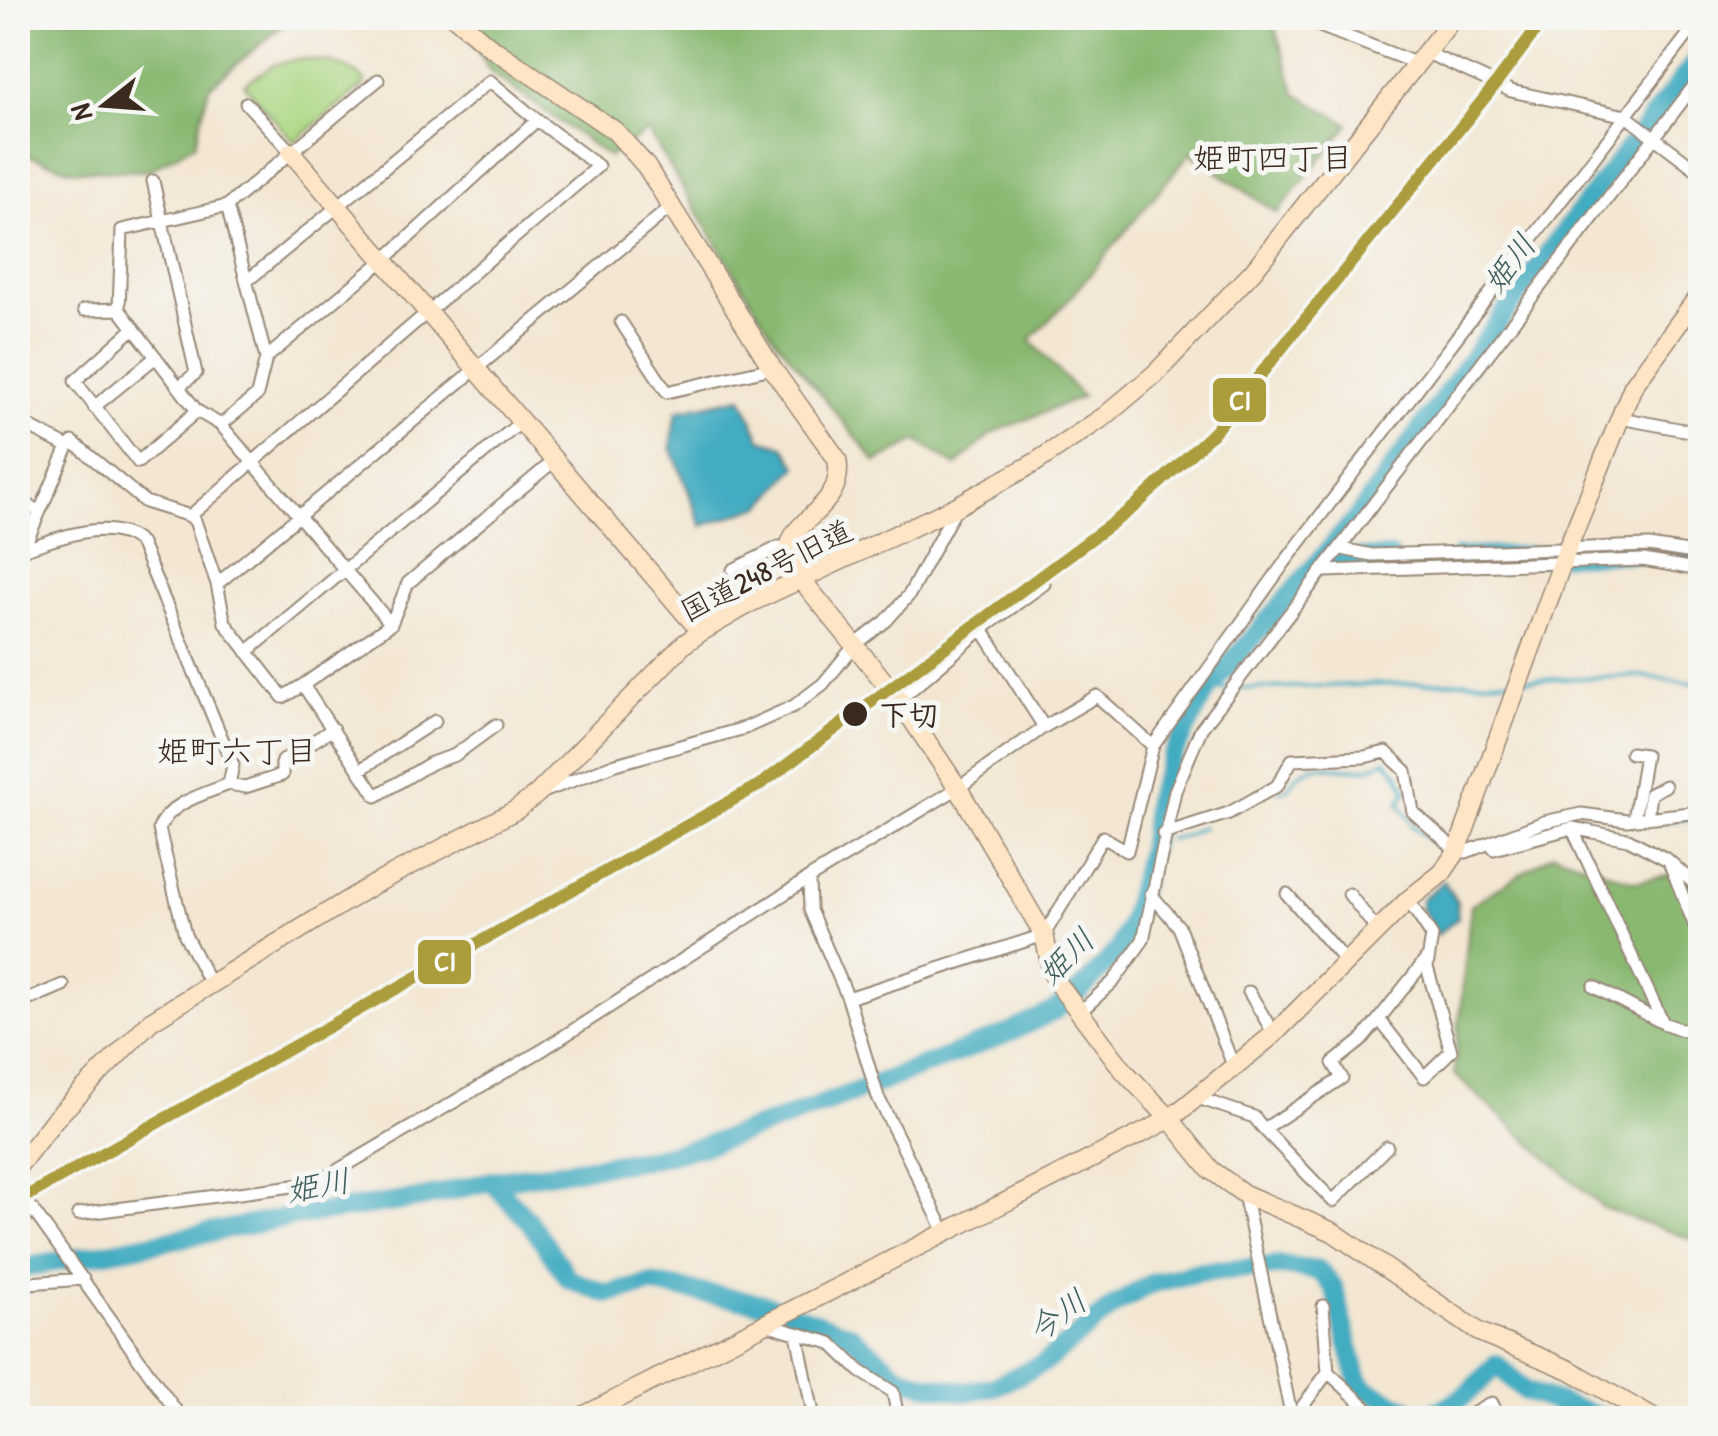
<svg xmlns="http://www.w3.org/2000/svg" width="1718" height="1436" viewBox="0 0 1718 1436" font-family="'Patrick Hand','Klee One',sans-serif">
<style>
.green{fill:#acd783;stroke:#748050;stroke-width:2.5}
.forest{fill:#89b871;stroke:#627148;stroke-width:2.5}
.water{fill:#42acc1;stroke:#3e6b70;stroke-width:2.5}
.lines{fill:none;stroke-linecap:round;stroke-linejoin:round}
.stream{stroke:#42acc1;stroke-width:4}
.river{stroke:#42acc1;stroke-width:20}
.street-casing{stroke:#978878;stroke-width:15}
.secondary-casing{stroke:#978878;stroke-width:21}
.street{stroke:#fff;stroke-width:11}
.secondary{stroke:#fde5c5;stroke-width:18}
.rail-1-casing{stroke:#f6f6f2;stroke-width:20}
.rail-1{stroke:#ab9c3c;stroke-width:12}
.stop-dot{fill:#3b2a1e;stroke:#f6f6f2;stroke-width:4}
.labels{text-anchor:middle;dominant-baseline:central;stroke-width:10;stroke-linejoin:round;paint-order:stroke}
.street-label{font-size:30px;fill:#3b2a1e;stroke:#f6f6f2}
.stop-label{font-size:30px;font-weight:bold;fill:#3b2a1e;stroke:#f6f6f2;text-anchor:start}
.neighbourhood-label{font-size:32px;fill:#3b2a1e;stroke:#f6f6f2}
.water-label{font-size:32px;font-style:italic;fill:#3e5e5f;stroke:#f6f6f2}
.line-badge{stroke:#f6f6f2;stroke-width:4}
.badge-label{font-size:28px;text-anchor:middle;font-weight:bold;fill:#fff}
</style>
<rect width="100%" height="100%" fill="#f6f6f2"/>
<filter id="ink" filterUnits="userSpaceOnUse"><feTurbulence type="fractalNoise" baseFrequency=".01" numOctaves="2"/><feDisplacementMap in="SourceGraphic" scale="20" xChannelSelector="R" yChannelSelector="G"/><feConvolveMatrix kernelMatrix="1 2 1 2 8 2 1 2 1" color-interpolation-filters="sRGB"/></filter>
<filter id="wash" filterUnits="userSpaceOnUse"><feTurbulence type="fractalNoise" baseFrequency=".0048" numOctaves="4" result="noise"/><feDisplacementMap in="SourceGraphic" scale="40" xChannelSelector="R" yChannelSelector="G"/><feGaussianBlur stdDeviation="2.25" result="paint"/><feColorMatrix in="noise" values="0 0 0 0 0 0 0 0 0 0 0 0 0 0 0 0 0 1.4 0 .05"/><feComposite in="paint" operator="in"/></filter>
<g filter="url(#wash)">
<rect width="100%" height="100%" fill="#f3e6d2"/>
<path class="green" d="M297,59C324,60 344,63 365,80L364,85L296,141L292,140L244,84L273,65Z"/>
<path class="forest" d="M33,18H292L209,87L195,144L148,171L72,170L18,152V30Z
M459,18H1272L1296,94L1349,124L1277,213L1190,153L1074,294L1030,340L1082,397L992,433L956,466L917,441L876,462L772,334L648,131L609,157L490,72Z
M1554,853L1635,882L1700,868V1242L1603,1208L1454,1074L1471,905Z"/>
<path class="water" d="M742,397L761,439L784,446L797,466L762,506L702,526L671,447L677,411Z
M1444,881L1457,903L1458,918L1437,935L1421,908V899Z"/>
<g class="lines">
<path class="stream" d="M1526,680L1641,676L1700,684
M1236,689L1511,680
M1207,690L1227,689
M1278,791L1288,789C1309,750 1342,775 1370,767C1375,766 1380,763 1385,760L1397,772L1406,790L1399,803L1414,828L1442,851
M1655,822L1700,818
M1528,834L1562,825
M1169,839L1185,836L1202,827"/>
<path class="river" d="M1459,557L1661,553L1700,560
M1322,559L1390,558
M491,1181L529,1221L569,1279L607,1294L651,1284L761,1303L849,1334L900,1376L924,1384L966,1392L995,1386L1044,1363L1114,1306L1150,1284L1198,1272L1252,1268L1280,1266L1320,1271L1334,1288L1358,1380L1366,1389L1422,1417C1455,1407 1474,1390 1496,1364L1525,1391L1602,1418
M18,1269L291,1217L423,1198L491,1181L653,1158L702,1146L784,1119L1004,1035L1054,1011L1084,987L1119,949L1131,920L1151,843L1156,798L1173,754L1207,690L1355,520L1556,242L1700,56"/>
</g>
</g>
<g filter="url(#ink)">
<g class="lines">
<defs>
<path id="street" d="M1299,18L1418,64
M1427,53L1511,91L1626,116L1700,172
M246,103L291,152
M153,181L196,373L179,387
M247,281L490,81L537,120
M119,309L122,230L227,206
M84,310L119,309L197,411L221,425L391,624
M621,322L667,392L772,368
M134,328L75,381L138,462L197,411
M266,358L227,206L378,80
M94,407L156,357
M1620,418L1700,433
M18,421L68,447L73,442L145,502L190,516L195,521L217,584L225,623L283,697L303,685L376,796L431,763L455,755L496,725
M18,500L39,511
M190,516L598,166L537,120L385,259L266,358L257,395L221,425
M1342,549L1372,555L1649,546L1700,554
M23,550L68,447
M18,551C53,541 110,514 141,544L233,765L229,784C205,794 169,802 159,829L185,935L209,982
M733,570L779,547L790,548
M1325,571L1643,560L1700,570
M217,584L672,206
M982,629L1044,727
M247,652L522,421
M303,685L391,624L408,583L555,460
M899,700L982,629L1044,584
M1631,753L1645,755L1634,819
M360,770L435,721
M229,784L245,787L282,775V761L333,729
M540,793L616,764L745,728L794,706L823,684L855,645L886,621L909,595L957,506
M1647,818L1650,794L1665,786
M1572,828L1663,1023L1700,1036
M1163,834L1229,813L1277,786L1292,760L1364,757L1386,752L1406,771L1413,812L1457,851L1466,852L1544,822L1581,814L1627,820L1700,812
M1494,849L1572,828L1628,839L1668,860L1700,889
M1670,864L1700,939
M809,878L810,910L848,998L878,1097L946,1234
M1151,894L1179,927L1233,1065
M1287,894L1345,961
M1349,894L1377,930
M1408,900L1432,936L1427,967L1451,1051L1424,1077L1379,1019L1428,957
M1594,987L1661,1022
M1249,992L1274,1034
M848,998L1044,935L1103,837L1127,851L1153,746
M18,1004L63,985
M1080,1012L1114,981L1143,940L1175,791L1201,729L1700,78
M1379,1019L1361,1041L1333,1063L1342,1078L1264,1129L1333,1201L1387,1147
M1195,1097L1254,1117L1264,1129
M18,1189L181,1418
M1244,1194L1292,1418
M78,1214L316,1183L544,1049L809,878L958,788L1044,727L1097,696L1153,746L1285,562L1700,19
M18,1288L29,1283L83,1279
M1323,1306L1328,1372L1371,1412L1388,1418
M765,1324L831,1343L860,1371L893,1392L898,1418
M797,1334L814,1418
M1294,1418L1328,1372
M1465,1418L1492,1403L1499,1418"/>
<path id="secondary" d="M456,18L489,46L615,131L646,166L772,368L837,459C847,511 782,519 790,557C791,564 798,573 801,579L899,700L958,788L1044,935L1052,972L1059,985L1124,1071L1170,1119L1211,1170L1244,1194L1333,1232L1479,1332L1570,1370L1653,1418
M291,152L701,632
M18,1166L54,1120L151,1021L369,887L516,810L537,794L684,644L701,632L752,602L957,506L1036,462L1105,416L1156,373L1253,271L1453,18
M579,1418L1170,1119L1274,1034L1408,900L1442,873L1457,851L1568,547L1633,386L1700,294"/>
</defs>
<use href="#street" class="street-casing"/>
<use href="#secondary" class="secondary-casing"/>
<use href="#street" class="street"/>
<use href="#secondary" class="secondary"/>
<defs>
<path id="rail-1" d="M18,1201L761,784L1134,507L1213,433L1495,85L1545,18"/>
</defs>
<use href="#rail-1" class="rail-1-casing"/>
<use href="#rail-1" class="rail-1"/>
</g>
</g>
<circle class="stop-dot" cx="855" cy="714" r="14"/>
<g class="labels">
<g class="street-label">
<text transform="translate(766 570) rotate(-27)">国道248号旧道</text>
</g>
<g class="stop-label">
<text x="879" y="714">下切</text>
</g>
<g class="neighbourhood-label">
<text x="1273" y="157">姫町四丁目</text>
<text x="237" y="750">姫町六丁目</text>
</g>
<g class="water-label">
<text transform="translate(1509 263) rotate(-53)">姫川</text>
<text transform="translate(1066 956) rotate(-45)">姫川</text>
<text transform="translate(318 1185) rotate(-10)">姫川</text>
<text transform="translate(1057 1315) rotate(-36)">今川</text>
</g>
</g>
<g class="line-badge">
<rect x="1211" y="376" width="57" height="48" rx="10" fill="#ab9c3c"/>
<rect x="416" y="938" width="57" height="48" rx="10" fill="#ab9c3c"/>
</g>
<g class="badge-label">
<text x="1240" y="410">CI</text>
<text x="445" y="971">CI</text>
</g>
<rect width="1718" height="1436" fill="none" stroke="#f6f6f2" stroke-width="60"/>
<g transform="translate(105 105) rotate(253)" stroke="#f6f6f2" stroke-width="8" paint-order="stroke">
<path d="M0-8L18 38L0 25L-18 38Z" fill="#3b2a1e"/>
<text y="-15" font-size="28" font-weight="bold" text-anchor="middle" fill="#3b2a1e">N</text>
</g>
</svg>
